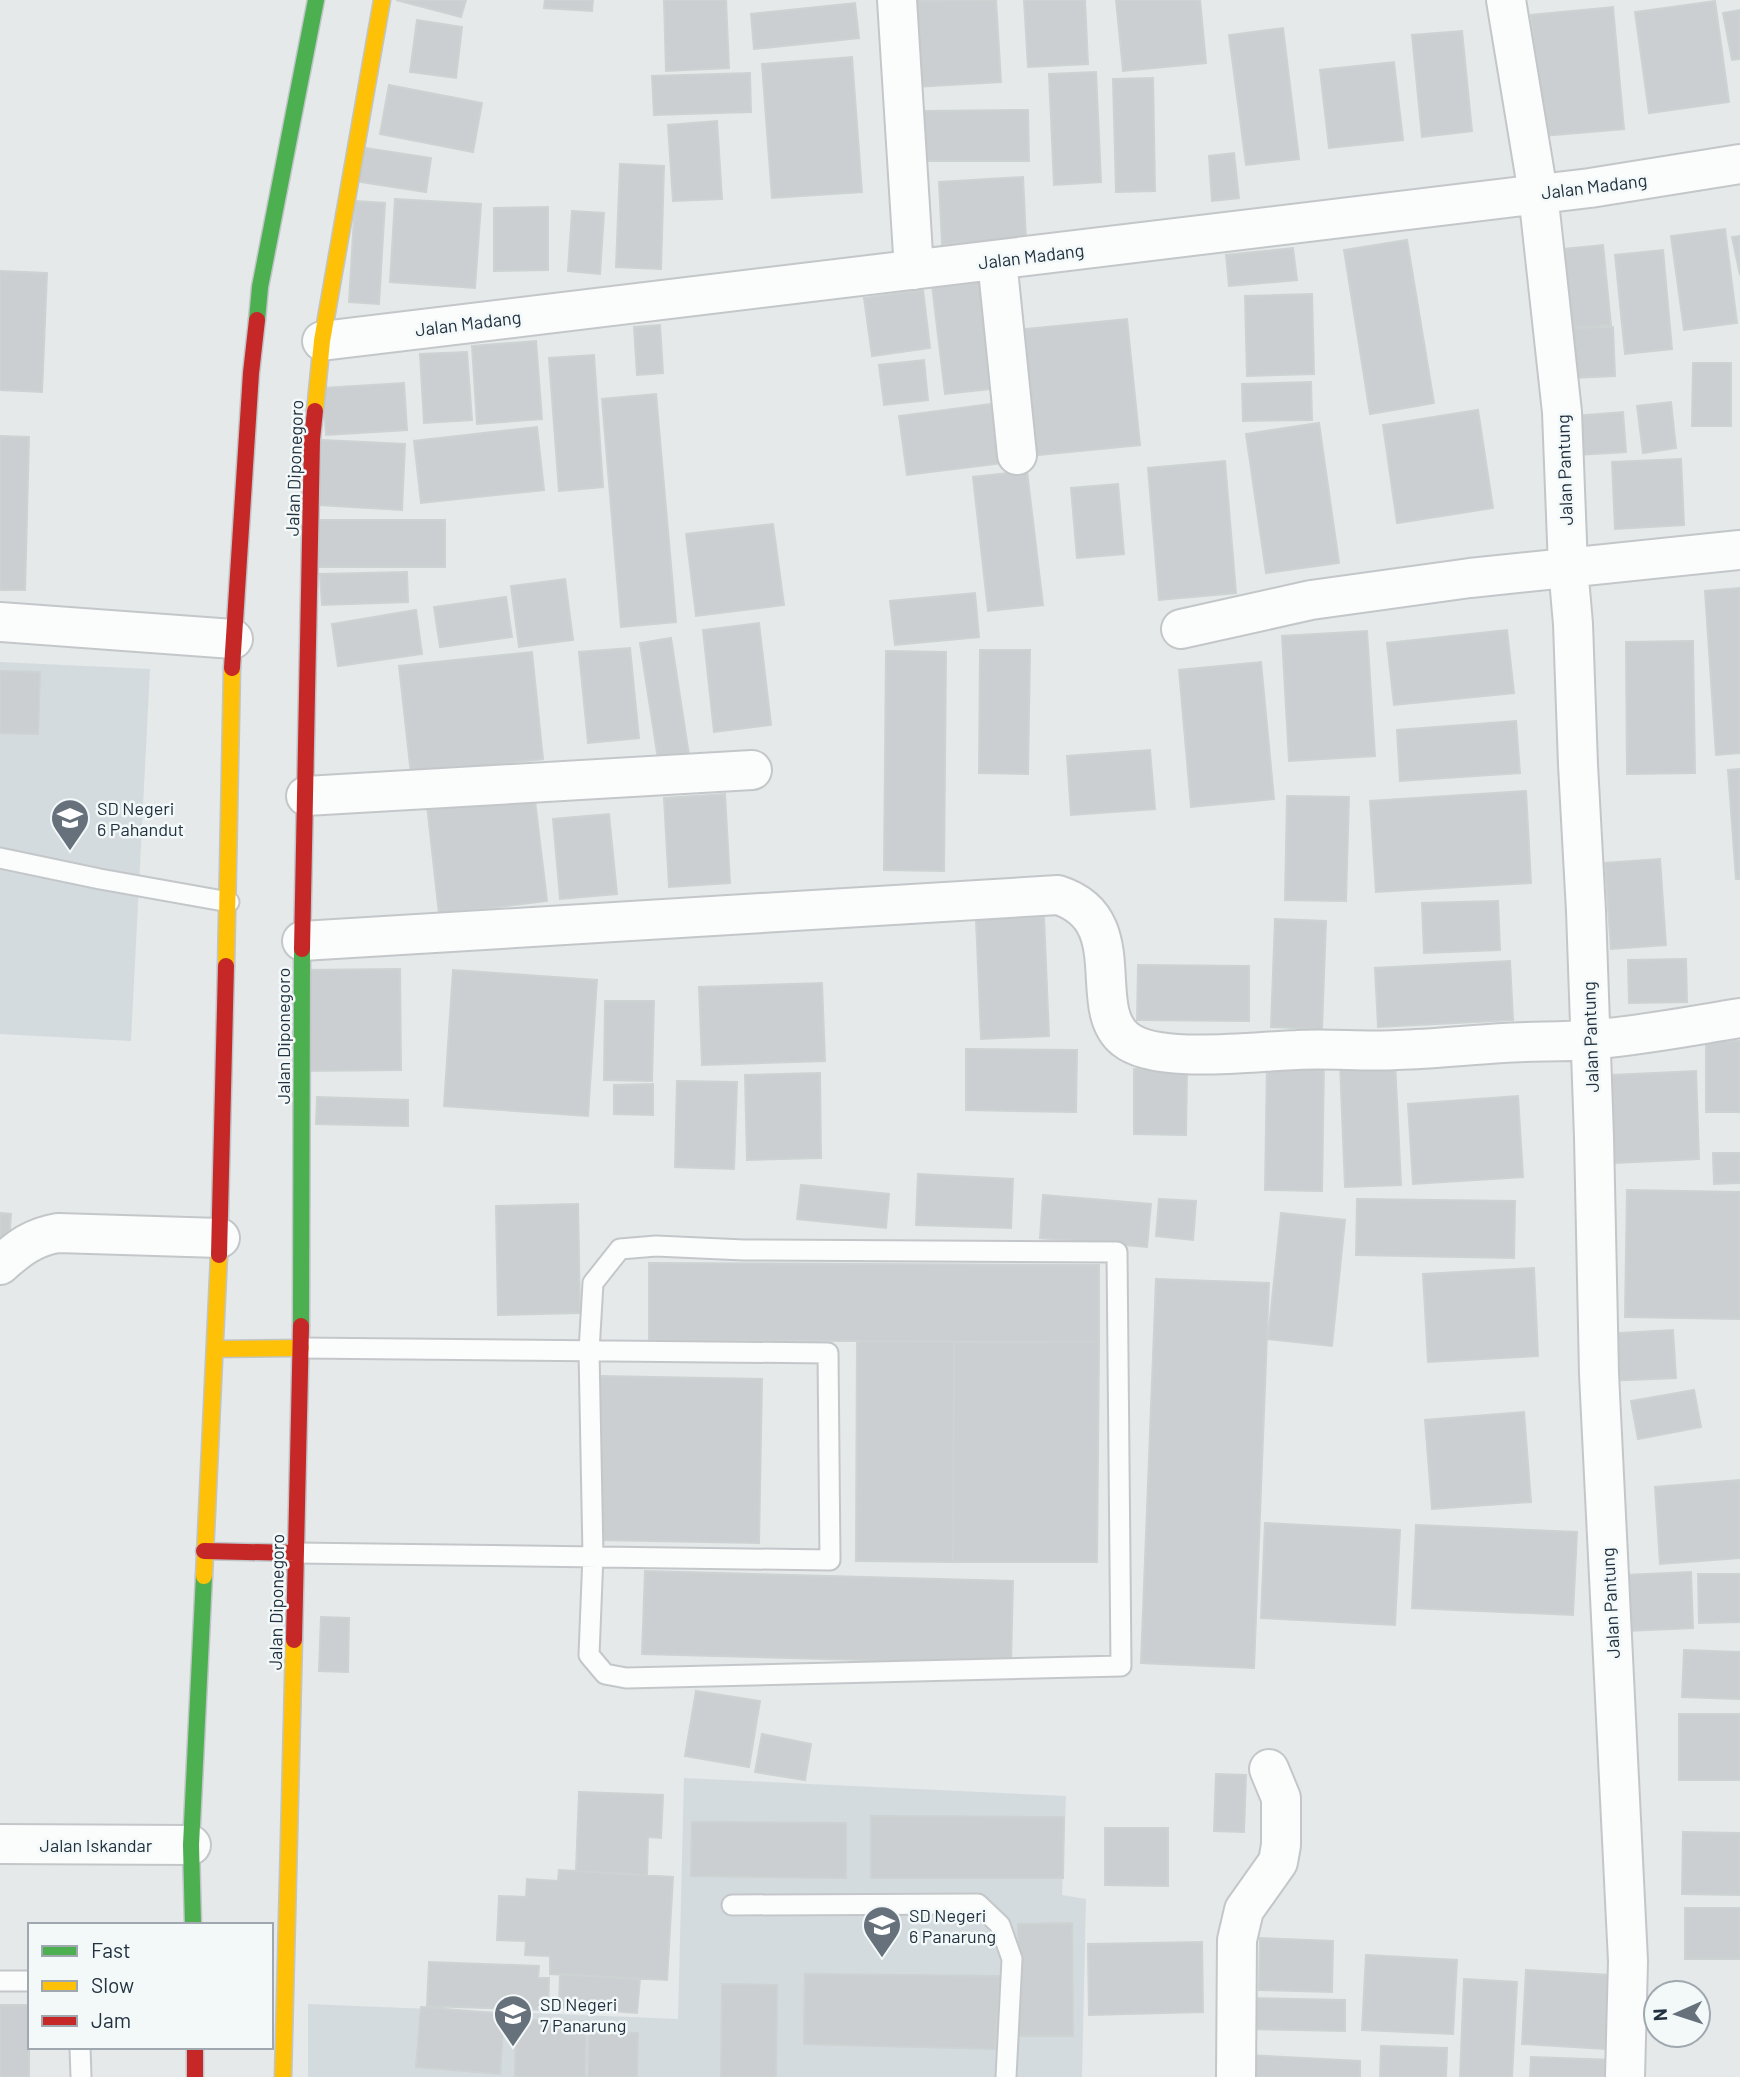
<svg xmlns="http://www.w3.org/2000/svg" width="1740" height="2077" viewBox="0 0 1740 2077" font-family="Barlow,sans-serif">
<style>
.built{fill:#d4dbde}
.building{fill:#cbcfd1;stroke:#cdd2d3;stroke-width:2}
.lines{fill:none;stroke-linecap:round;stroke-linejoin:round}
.lane-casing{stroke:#c4c7c9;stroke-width:23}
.street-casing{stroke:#c4c7c9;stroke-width:42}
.fast-casing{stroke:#c0c5c8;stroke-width:19}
.slow-casing{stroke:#c0c5c8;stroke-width:19}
.jam-casing{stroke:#c0c5c8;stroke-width:19}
.lane{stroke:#fbfcfc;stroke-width:19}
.street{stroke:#fbfcfc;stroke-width:38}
.fast{stroke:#4caf50;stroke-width:16}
.slow{stroke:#ffc107;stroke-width:16}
.jam{stroke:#c62828;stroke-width:16}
.labels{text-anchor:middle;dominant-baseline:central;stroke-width:5;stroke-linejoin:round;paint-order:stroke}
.street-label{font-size:18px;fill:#21313f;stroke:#f3f8f9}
.poi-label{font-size:18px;fill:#21313f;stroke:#f3f8f9;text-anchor:start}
</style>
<rect width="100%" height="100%" fill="#e5e9ea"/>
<path class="built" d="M0,662L150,669L131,1041L0,1034Z
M684,1778L1066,1796L1062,1895L1086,1899L1082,2077H308V2004L678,2019Z"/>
<path class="building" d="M396,0H466L461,17Z
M545,0H593L592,11L544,8Z
M664,0H726L729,68L666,71Z
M996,0L1001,82L915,87L910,1Z
M1024,0H1085L1088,64L1028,67Z
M1116,0H1200L1206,63L1123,71Z
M1715,1L1729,102L1649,113L1635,12Z
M855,3L859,38L754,49L751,14Z
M1613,7L1624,129L1543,136L1531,15Z
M1740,10V59L1732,60L1723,13Z
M417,20L462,27L456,78L410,72Z
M1283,28L1299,159L1246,165L1229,35Z
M1462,31L1472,131L1422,137L1412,35Z
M852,57L862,192L772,198L762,64Z
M1394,62L1403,140L1329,148L1320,70Z
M1096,72L1101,182L1054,185L1049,74Z
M750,73L751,112L654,115L652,76Z
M1153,78L1155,191L1116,192L1113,79Z
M389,85L482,103L473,152L380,134Z
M1028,110L1029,161H925L924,111Z
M717,121L722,199L673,201L668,125Z
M359,147L431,158L426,192L354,181Z
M1234,153L1239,198L1212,201L1209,156Z
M620,164L664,166L661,269L616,267Z
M1023,177L1026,240L942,244L939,182Z
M395,199L481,204L475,288L390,282Z
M355,201L385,203L379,304L349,302Z
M548,207V270L494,271V208Z
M572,211L604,213L600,274L568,271Z
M1725,229L1737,323L1684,330L1671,236Z
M1740,236V275L1732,237Z
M1407,240L1434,403L1370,414L1344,250Z
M1603,245L1611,325L1571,328L1564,249Z
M1293,248L1297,280L1229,286L1226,255Z
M1663,250L1672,349L1625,354L1615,255Z
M0,271L47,273L42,392L0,390Z
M986,278L999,388L945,394L932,285Z
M923,290L930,348L872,356L864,298Z
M1312,294L1314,374L1247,376L1245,296Z
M1127,319L1140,445L1029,456L1016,330Z
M660,325L663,373L637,375L634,327Z
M1613,327L1615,376L1573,378L1571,328Z
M536,341L542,419L477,424L472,346Z
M467,352L472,420L424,423L420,354Z
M594,355L603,487L559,491L549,358Z
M924,360L928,400L884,405L879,365Z
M1693,363H1731V426H1692Z
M1311,382L1312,420L1243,421L1242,384Z
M404,383L407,430L326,435L323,388Z
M656,394L676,622L621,627L602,399Z
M1005,402L1012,462L907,475L899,416Z
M1671,402L1676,448L1643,453L1637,406Z
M1478,410L1493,508L1397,523L1383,425Z
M1623,412L1626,452L1577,455L1575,416Z
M1319,423L1339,563L1266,573L1246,434Z
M537,427L544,490L421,503L414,441Z
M0,436L29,437L25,590H0Z
M322,440L405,444L402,510L319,505Z
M1681,459L1684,525L1615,529L1612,462Z
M1225,461L1236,593L1159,600L1148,468Z
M1027,471L1043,605L988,611L973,477Z
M1118,484L1124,554L1077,558L1071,488Z
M318,520H445V567H318Z
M773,524L784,605L696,616L686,534Z
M407,572L408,602L322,605L320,574Z
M565,579L573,640L519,647L511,586Z
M1740,588V753L1716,755L1705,591Z
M975,593L979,637L895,645L890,601Z
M506,597L512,637L440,647L434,607Z
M416,610L422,654L338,666L332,624Z
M759,623L771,725L714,732L703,630Z
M1507,630L1514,693L1394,705L1387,643Z
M1367,631L1375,756L1289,761L1282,636Z
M671,638L689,755L658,759L640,643Z
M1693,641L1695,773L1627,774L1626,642Z
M630,648L639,738L588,743L579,652Z
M980,650H1030L1028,774L979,773Z
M886,651L946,652L944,871L884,870Z
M532,652L543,759L411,774L399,666Z
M1261,662L1274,799L1191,807L1179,670Z
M0,671L40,672L38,734L0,733Z
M1516,721L1520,773L1400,781L1397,730Z
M1150,750L1155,809L1071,815L1067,756Z
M1740,769V879H1736L1728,770Z
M1526,791L1531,883L1376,892L1370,801Z
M534,792L547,901L439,914L427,805Z
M725,794L730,883L669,887L664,798Z
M1287,796L1349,797L1346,901L1285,900Z
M609,814L617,894L560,899L553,819Z
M1660,859L1666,945L1611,949L1605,863Z
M1498,901L1500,950L1424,953L1422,903Z
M1044,917L1049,1036L981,1039L976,919Z
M1275,919L1326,921L1322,1029L1271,1027Z
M1686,959L1687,1002L1629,1003L1628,960Z
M1510,961L1513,1020L1378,1027L1375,968Z
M1138,965L1249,966V1021L1137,1020Z
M400,969L401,1070L300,1071V970Z
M453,970L597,980L588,1116L444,1106Z
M822,983L825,1061L702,1065L699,987Z
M605,1001H654L652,1081L604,1080Z
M1706,1041H1740V1112H1706Z
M966,1049L1077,1050L1076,1112L966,1110Z
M1267,1061H1324L1322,1191L1265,1190Z
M1395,1061L1401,1185L1345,1187L1340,1063Z
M1134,1069H1187L1186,1135L1134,1134Z
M1696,1071L1699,1159L1615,1163L1612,1075Z
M820,1073L821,1158L747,1160L745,1075Z
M677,1081L737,1082L734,1169L675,1167Z
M653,1084V1115L614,1114V1085Z
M1518,1096L1523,1177L1413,1184L1408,1104Z
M317,1097L408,1100V1126L316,1124Z
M1713,1153H1740V1183L1714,1184Z
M918,1174L1013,1179L1011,1228L916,1225Z
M801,1185L889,1194L886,1228L797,1219Z
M1627,1190L1740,1192V1319L1625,1317Z
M1043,1195L1151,1204L1147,1247L1040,1238Z
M1159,1199L1196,1201L1193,1240L1156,1236Z
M1357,1199L1515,1201L1514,1258L1356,1255Z
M578,1204L580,1313L498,1315L496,1206Z
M0,1213L11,1214L9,1243L0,1242Z
M1281,1213L1345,1220L1332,1346L1268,1339Z
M649,1263L1099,1265V1342L649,1340Z
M1534,1268L1538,1356L1428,1362L1423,1274Z
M1156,1279L1269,1283L1254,1668L1141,1663Z
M1673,1330L1676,1378L1605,1381L1603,1334Z
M857,1341L954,1342L953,1562L856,1561Z
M954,1342H1099L1097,1562H953Z
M600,1376L762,1379L759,1543L598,1540Z
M1694,1390L1701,1427L1638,1439L1631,1401Z
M1524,1412L1531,1502L1432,1509L1425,1420Z
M1740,1480V1558L1660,1564L1655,1487Z
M1265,1523L1400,1530L1395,1625L1261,1618Z
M1416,1525L1577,1532L1573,1615L1412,1608Z
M645,1571L1013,1581L1011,1664L642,1654Z
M1691,1572L1693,1628L1626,1631L1625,1575Z
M1698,1574H1740V1622L1699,1623Z
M321,1617L349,1618L348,1672L319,1671Z
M1684,1650L1740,1652V1699L1682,1697Z
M696,1691L760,1701L749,1767L685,1756Z
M1679,1714H1740V1780H1679Z
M762,1734L811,1744L805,1780L755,1772Z
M1216,1774L1246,1775L1244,1832L1214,1831Z
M579,1792L663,1795L661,1838L648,1837L647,1875L576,1871Z
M871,1816L1064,1817L1063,1878H871Z
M692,1822L846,1823V1878L691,1876Z
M1105,1828H1168V1886L1105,1885Z
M1683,1832L1740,1833V1895L1682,1894Z
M559,1870L673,1877L667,1980L550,1974V1956L525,1955L526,1941L497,1940L499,1896L526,1897L527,1879L558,1881Z
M1685,1908H1740V1959H1685Z
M1072,1923L1073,2036H1018V1924Z
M1260,1938L1333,1941L1332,1992L1259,1990Z
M1202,1942L1203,2012L1089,2015L1088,1944Z
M1366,1955L1457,1960L1453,2034L1362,2030Z
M429,1962L539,1966L538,1978H549L548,2010L427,2006Z
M1526,1970L1610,1975L1605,2049L1522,2044Z
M560,1974L640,1979L637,2013L559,2007Z
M805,1974L1000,1976L995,2049L804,2044Z
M1464,1979L1517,1982L1512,2077H1460Z
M722,1984L777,1985L776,2077H721Z
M1248,1998L1345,2000V2031L1248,2029Z
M0,2005H29V2077H0Z
M421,2007L504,2014L500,2074L416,2067Z
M516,2020L586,2021L585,2077H515Z
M589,2031L638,2033L637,2077H588Z
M1381,2046L1447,2048L1446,2077H1380Z
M1248,2055L1360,2061V2077H1247Z
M1531,2057L1615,2060L1614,2077H1530Z"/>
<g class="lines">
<defs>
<path id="lane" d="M0,858L100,879L229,902
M656,1246L744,1250L1117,1252L1121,1666L626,1678L605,1674L589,1655L593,1555L589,1351L593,1283L620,1249Z
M296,1553L830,1560L828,1353L301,1348
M732,1905L978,1904L1000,1925L1012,1959L1006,2077
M0,1981H30
M80,2047L81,2077"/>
<path id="street" d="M897,0L914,270
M1506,0L1538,193L1562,412L1568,567L1573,624L1578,765L1586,911L1594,1137L1599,1374L1628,1961L1625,2077
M997,260L1017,455
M322,341L1590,188L1740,164
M0,622L233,639
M1181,629L1311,600L1470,578L1740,550
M306,796L752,770
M302,941L1058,895C1134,919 1085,1007 1125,1039C1156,1065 1256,1051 1297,1050C1330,1048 1364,1052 1397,1050C1433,1049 1468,1045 1503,1043C1531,1041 1560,1042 1588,1040C1638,1036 1690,1026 1740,1018
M0,1265C19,1248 33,1237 58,1233L220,1238
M0,1844L191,1845
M1236,2077L1237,1940L1244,1910L1278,1862L1281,1845V1798L1269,1769"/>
<path id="fast" d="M257,320L260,287L316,0
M301,1326L302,949
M193,1925L191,1845L204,1576"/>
<path id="slow" d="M315,411L322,341L382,0
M226,966L232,668
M215,1349L301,1348
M204,1576L219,1255
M283,2077L294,1640"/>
<path id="jam" d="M232,668L251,373L257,320
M302,949L312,439L315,411
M219,1255L226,966
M204,1551L296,1553
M294,1640L301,1326
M195,2047V2077"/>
</defs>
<use href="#lane" class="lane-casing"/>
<use href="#street" class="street-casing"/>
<use href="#fast" class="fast-casing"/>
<use href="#slow" class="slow-casing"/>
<use href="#jam" class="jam-casing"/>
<use href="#lane" class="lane"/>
<use href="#street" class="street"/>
<use href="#fast" class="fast"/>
<use href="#slow" class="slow"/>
<use href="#jam" class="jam"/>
</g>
<defs>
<symbol id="school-pin" viewBox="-11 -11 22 30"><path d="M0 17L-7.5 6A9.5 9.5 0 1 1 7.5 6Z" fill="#66717b" stroke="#f3f8f9"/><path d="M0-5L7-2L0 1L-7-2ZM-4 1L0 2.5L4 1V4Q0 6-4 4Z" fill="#fff"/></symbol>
</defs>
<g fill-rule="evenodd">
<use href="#school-pin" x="48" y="796" width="44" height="60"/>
<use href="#school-pin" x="860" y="1903" width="44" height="60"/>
<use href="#school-pin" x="491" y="1992" width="44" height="60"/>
</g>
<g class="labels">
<g class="street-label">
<text transform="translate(1594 186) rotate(-7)">Jalan Madang</text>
<text transform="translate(1031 256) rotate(-7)">Jalan Madang</text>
<text transform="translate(468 323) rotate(-7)">Jalan Madang</text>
<text transform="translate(294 468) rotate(-88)">Jalan Diponegoro</text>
<text transform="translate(1564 470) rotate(-92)">Jalan Pantung</text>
<text transform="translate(283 1036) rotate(-90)">Jalan Diponegoro</text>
<text transform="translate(1590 1037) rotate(-92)">Jalan Pantung</text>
<text transform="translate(276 1602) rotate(-89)">Jalan Diponegoro</text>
<text transform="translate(1610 1603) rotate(-93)">Jalan Pantung</text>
<text x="96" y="1845">Jalan Iskandar</text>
</g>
<g class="poi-label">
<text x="97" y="808">SD Negeri<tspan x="97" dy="21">6 Pahandut</tspan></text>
<text x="909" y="1915">SD Negeri<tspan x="909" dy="21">6 Panarung</tspan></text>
<text x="540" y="2004">SD Negeri<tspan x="540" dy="21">7 Panarung</tspan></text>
</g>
</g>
<rect x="28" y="1923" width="245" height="126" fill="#f3f8f9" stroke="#9fa8af" stroke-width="2"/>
<rect x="42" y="1946" width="35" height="10" fill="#4caf50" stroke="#9fa8af" stroke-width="2"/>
<text x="91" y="1958" font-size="21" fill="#21313f">Fast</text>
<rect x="42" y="1981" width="35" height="10" fill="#ffc107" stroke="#9fa8af" stroke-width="2"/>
<text x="91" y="1993" font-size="21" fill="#21313f">Slow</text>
<rect x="42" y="2016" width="35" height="10" fill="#c62828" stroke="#9fa8af" stroke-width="2"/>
<text x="91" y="2028" font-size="21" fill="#21313f">Jam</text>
<g transform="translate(1677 2014) rotate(267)"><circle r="33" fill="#f3f8f9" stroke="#9fa8af" stroke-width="2"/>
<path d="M0-5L12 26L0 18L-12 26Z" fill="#66717b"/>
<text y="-10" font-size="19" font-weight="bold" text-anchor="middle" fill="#21313f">N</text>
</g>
</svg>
